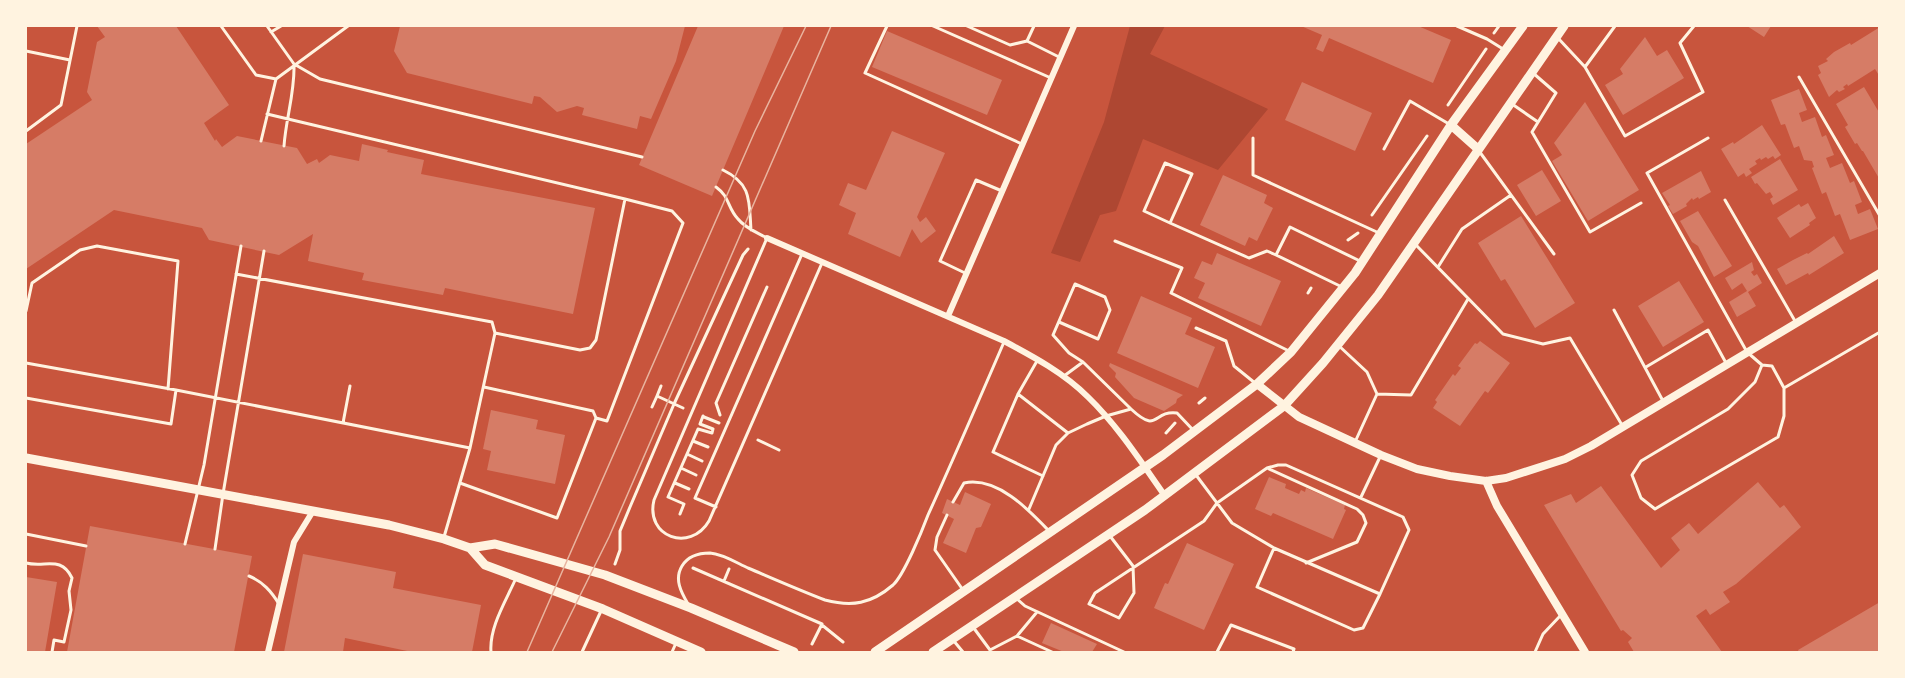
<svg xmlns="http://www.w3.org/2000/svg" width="1905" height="678" viewBox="0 0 1905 678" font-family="Figtree,sans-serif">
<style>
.green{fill:#ae4732}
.building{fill:#d67c66}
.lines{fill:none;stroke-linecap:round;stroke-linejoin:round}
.path{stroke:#fff3e0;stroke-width:3}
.service{stroke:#fff3e0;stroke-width:3}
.minor{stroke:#fff3e0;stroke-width:6}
.tertiary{stroke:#fff3e0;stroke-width:8}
.secondary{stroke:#fff3e0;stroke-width:9}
.tram{stroke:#e9b49f;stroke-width:1.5}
</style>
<rect width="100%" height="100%" fill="#c8553d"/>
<path class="green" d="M1130,26H1165L1150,54L1268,109L1218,170L1143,139L1116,211L1100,215L1080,262L1051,253L1104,122Z"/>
<path class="building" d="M97,26H176L229,105L204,123L215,141L216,139L222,147L237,136L297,148L307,164L317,159L319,163L330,155L359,161L362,144L388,150L387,152L424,160L421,174L595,208L573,314L445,288L443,295L362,280L364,273L308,261L313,234L279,255L209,240L202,228L114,210L26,269V144L92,100L87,92L97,42L105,37Z
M400,26H685L676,61L651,119L640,116L637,129L582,115L584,108L577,106L557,112L540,97L534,96L532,104L407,73L394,51Z
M698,26H784L712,196L639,165Z
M1301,26H1418L1451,40L1433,83L1329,38L1323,52L1316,49L1322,35Z
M1747,26H1771L1764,37Z
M1880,27V77L1875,69L1848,86L1847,84L1843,87L1845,89L1839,92L1837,90L1829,97L1818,75L1821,73L1818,66L1828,61L1826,59L1834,52L1850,43L1851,45Z
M887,31L1002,80L987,115L872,67Z
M1645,37L1657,56L1667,50L1684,78L1623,115L1605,85L1623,74L1620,69Z
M1302,82L1372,113L1355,151L1285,120Z
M1864,87L1880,114V180L1863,151H1862L1857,143L1855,144L1845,127L1848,125L1836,104Z
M1799,89L1807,110L1799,113L1802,122L1815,117L1822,137L1826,135L1834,155L1826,158L1830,168L1842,163L1850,183L1854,181L1862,202L1855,205L1858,214L1870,209L1878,229L1850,240L1840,214L1835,216L1826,192L1822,194L1812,168L1814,167L1812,161L1804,160L1799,146L1794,148L1785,124L1781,125L1771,100Z
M1585,102L1639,190L1588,221L1552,161L1562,155L1554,143Z
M1762,125L1781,155L1775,159L1773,156L1768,159L1766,157L1761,160L1760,158L1755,161L1757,164L1749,169L1752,173L1746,177L1744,173L1738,177L1721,149L1733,142L1734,144Z
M892,131L945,153L917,217L920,222L926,217L936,231L921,243L912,229L900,257L848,234L856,213L839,205L848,183L866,190Z
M1780,159L1798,190L1773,205L1770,199L1773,197L1770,192L1766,194L1757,183L1755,184L1751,177Z
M1542,170L1561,201L1536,216L1517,185Z
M1701,171L1711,192L1699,199L1698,197L1693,200L1692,198L1686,204L1687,206L1673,214L1668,206L1670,205L1662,193Z
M1223,175L1267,195L1264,203L1273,208L1257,241L1249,237L1245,246L1200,225Z
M1808,203L1816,218L1809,223L1810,225L1790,238L1777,218L1799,204L1801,207Z
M1698,211L1732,266L1714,277L1698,246L1692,242L1680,221Z
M1521,216L1575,303L1535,328L1505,279L1501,281L1478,243Z
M1834,236L1844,253L1809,275L1808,273L1786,285L1777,269L1793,260L1807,253L1808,254Z
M1217,253L1281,281L1261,326L1198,298L1205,283L1194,278L1202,261L1212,265Z
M1752,262L1754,270L1751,272L1754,276L1757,274L1762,283L1748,292L1756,306L1737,317L1729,302L1747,291L1742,283L1732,290L1725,278Z
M1679,281L1704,322L1663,347L1638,306Z
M1141,296L1192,318L1185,334L1215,347L1198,388L1117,353Z
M1480,341L1510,363L1488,393L1485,391L1460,426L1433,408L1437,402L1435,400L1453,374L1455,376L1461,368L1458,366L1475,343L1477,344Z
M1110,363L1183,395L1177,399L1176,403L1164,411L1134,398L1115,377L1116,373L1109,366Z
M491,410L538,420L536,429L565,435L555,484L487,470L491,451L483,449Z
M1269,477L1286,484L1285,488L1299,494L1301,490L1305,492L1306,488L1345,505L1344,509L1346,510L1333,539L1273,513L1271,516L1255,509Z
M1758,482L1780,508L1784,505L1801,527L1736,584L1723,592L1730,602L1710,615L1706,609L1696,616L1722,652H1634L1628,642L1632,638L1623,630L1621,631L1544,505L1571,494L1576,503L1601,486L1661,568L1680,550L1671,538L1689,523L1698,534Z
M965,492L991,504L981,527L976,528L966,553L943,543L954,519L942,513L947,499L960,505Z
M90,526L252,556L234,652H67Z
M1187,543L1234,564L1204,630L1154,608L1165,583L1168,584Z
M303,554L396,572L393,588L481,605L472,652H412L345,638L343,652H284Z
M26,577L57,582L45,652H26Z
M1880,602V652H1799L1798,650Z
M1051,623L1097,644L1092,652H1064L1042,643Z"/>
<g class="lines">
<path class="path" d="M1494,33L1499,26
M1448,105L1486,49
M1372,215L1427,136
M1348,240L1358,233
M1308,293L1311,288
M661,386L657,396L683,408
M1199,403L1205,398
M652,407L657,396
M720,415L716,403L767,287
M704,417L719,423
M1166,433L1175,423
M758,440L779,450
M693,441L708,447
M687,454L702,461
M681,468L696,475
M675,483L689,489
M680,514L684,504L668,497L698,429L712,433L713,429L700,424L703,416
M26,563C45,568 61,555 72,578L69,591L71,610L64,642L54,640L52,652
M615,564L620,550V531L630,507L674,404L743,255L748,249
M693,568L822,624L812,644
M724,581L729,569
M822,625L843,642"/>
<path class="service" d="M221,26L256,75L276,79
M267,26L294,64L320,79L642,157
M887,26L865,73L1022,144
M933,26L1051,78
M967,26L1010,45L1027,41
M1034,26L1027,41L1059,57
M1457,26L1487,39L1503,49
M271,32L281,26
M1557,37L1585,67L1615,26
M26,51L70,60
M1585,67L1625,136L1703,92L1680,43L1694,26
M1533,73L1556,93L1532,132L1590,232L1641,203
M1799,77L1880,216
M1512,104L1538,122
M267,114L625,199L596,340L590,348L580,350L495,333
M26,131L61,105L77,26
M1253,138V175L1379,233
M1708,138L1647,173L1747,352L1762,365L1772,366L1784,388V416L1778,437L1670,500L1655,509L1641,498L1632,475L1641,461L1728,409L1755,382L1762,365
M261,141L276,79L348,26
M284,146C286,118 295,92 294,64
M1384,149L1410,101L1449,124
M1479,151L1554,254
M723,170C752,184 749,201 751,230
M716,187C730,197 727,207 738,219C745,228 758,233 767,238L654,500C645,537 690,553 709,521L822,263
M1725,200L1795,321
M1170,223L1144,211L1165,163L1192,174L1170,223L1249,258L1267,251L1276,255
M1115,241L1182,268L1171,293L1289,351
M1415,244L1503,334L1543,344L1570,338L1622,425
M1438,267L1462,229L1511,195
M965,273L940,261L976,180L1002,191
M236,274L492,322L495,333L470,448
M1342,287L1276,255L1290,227L1360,261
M1614,310L1663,401
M26,311L32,283L80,250L97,246L178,261L168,389
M1059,322L1098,339L1110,310L1105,297L1075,284L1053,335L1069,353L1083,362
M1196,328L1226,341L1234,366L1255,383
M1338,345L1367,372L1377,394L1355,442
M1037,361L1018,394L993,452L1043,476
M26,363L176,390L470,448L444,537
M1646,367L1708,330L1726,363
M1064,376L1083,362L1131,409
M1784,388L1880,332
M1018,394L1068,433
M1377,394L1411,395L1468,299
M26,398L171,424L176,390
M596,418L607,421L683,223L672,211L625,199
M343,423L350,386
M1269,469L1357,509L1363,515L1366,523L1357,542L1306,563
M460,483L557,518L596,418L593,411L484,387
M1361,497L1380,457
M953,502L964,483C997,476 1029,510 1049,531
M716,507L695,498L802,254
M1029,509L1056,445L1068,433L1087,424L1106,416L1131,409C1159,435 1152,410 1177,413L1194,431
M947,515L937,537L935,550L963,590
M26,534L86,546
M1110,536L1133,566L1134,593L1119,618L1089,604L1095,593L1204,521L1217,503L1267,468L1278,465H1286L1403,517L1409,530L1380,594L1274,548L1232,523L1196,475
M185,544L204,465L241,246
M1274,548L1257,587L1354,630L1363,628L1380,594
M215,549L223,494L264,251
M249,576C263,582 271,591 279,604
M1016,598L1025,606L1124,652
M688,604C681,592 674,579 682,566C688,556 698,553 710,553C723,554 737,563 748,568C774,579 799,590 825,600C852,607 871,604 893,585C904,575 922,531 928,515C954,458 979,400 1004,342
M973,627L990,650L1017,636L1037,612
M1017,636L1052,652
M953,640L963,652
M491,652C489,627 506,601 516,578
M582,652L601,611
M672,652L676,643
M1217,652L1231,625L1294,649L1293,652
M1535,652L1543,634L1561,615"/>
<path class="minor" d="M767,238L1004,341C1034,357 1064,373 1088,397C1118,426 1141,462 1165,496
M948,316L1074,26
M268,652L294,542L313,511"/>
<path class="tertiary" d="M1257,384L1299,417L1381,455L1417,469L1450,476L1486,481L1506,478L1565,459L1591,446L1880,273
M1486,481L1497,506L1585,652"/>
<path class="secondary" d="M1451,125L1478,149
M26,458L389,525L444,539L470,548L485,565L603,609L701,652
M470,548L495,544L605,575L691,608L794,652
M875,652L1163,455L1257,384L1291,352L1355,273L1451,125L1523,26
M933,652L1145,510L1284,406L1323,363L1378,295L1564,26"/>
<path class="tram" d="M527,652L755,131L806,26
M552,652L609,537L831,26"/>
</g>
<rect width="1905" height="678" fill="none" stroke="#fff3e0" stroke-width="54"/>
</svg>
